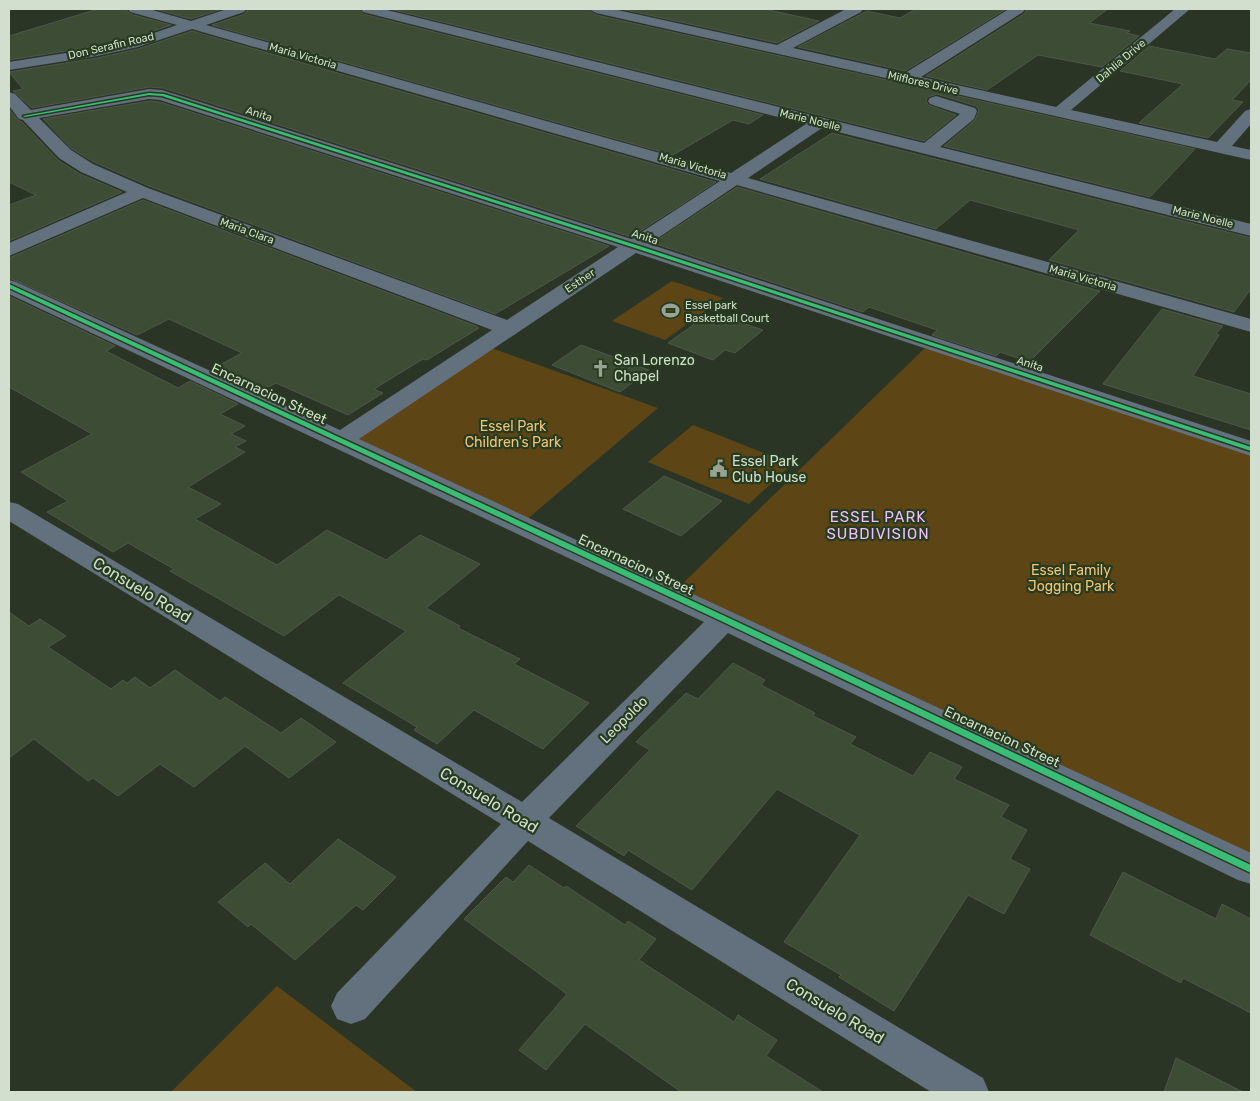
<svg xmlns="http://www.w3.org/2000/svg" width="1260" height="1101" viewBox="0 0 1260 1101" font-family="Rubik,sans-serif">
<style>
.green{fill:#5d4516}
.building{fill:#3d4c35;stroke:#4e574b}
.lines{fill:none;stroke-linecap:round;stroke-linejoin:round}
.minor{fill:#63707e;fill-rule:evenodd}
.cycleway-casing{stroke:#273b20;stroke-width:3}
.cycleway{fill:#3abd76;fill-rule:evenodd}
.labels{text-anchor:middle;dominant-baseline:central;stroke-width:4.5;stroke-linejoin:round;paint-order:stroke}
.far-street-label{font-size:11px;fill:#d3dfce;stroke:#273b20}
.far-poi-label{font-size:11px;fill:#d3dfce;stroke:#273b20;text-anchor:start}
.poi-label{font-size:14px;fill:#d3dfce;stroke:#273b20;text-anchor:start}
.street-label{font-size:14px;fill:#d3dfce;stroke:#273b20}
.park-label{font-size:14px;fill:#f5c374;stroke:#273b20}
.neighbourhood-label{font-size:15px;letter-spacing:1px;fill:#efbffe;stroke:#273b20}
.near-street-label{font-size:16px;fill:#d3dfce;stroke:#273b20}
</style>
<rect width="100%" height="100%" fill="#2a3526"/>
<path class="green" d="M672,281L723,298L665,340L612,321Z
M928,345L1251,452V859L677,589Z
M486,346L658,408L525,521L346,440Z
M693,425L792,464L749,504L648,462Z
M277,986L417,1092H171Z"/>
<path class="building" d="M98,9H126L130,14L171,25L133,38L97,46L9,60V36Z
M155,9H222L191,19Z
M248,9H359L363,14L763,115L749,124L733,120L673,155L212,25L245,14Z
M390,9H587L596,15L1195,149L1150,197L944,146L975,120L979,110L976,106L937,94L928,97L926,100L928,105L956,115L924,141Z
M621,9H764L819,21L777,43Z
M916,9H1006L905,71L798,47L867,11L900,18Z
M1027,9H1108L1089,23L1130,31L1126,33L1139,36L1102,67L1038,55L987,90L926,76L1024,14Z
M192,31L716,182L631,237L163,88L149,87L32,108L13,91L23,89L9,72L97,58L138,49Z
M1149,46L1215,59L1227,49L1251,53V80L1232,100L1243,102L1208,138L1139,123L1183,84L1120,71Z
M149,101L160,102L609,246L495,314L149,186L94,162L72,149L43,119Z
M9,109L18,120L22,122L58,160L80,174L122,192L9,241V205L36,195L9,182Z
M832,133L1251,238V289L1234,312L1049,260L1079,230L970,200L936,229L760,179Z
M737,187L1035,273L1100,291L1029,362L1000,352L996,356L932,335L937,330L869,307L863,312L653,243Z
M143,200L476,326L479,328L427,360L423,359L374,389L383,393L348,415L276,383L260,391L212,369L242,353L169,319L137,335L9,278V258Z
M9,296L115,346L106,351L178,388L190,381L238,404L220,414L245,426L231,434L246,441L235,447L245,452L188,487L221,504L195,519L277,565L327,530L386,560L420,535L480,564L426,608L460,626L458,628L520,659L514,664L589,703L543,749L474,710L437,744L414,730L417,727L343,683L406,631L339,595L284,636L170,571L174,569L128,543L113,552L47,512L68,501L21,472L92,434L9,387Z
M1162,309L1223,326L1216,334L1219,335L1193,376L1251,394V430L1103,384Z
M728,318L763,330L735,353L725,350L713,360L668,343L700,320L718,326Z
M581,345L649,370L620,392L552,365Z
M664,476L722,501L681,536L623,509Z
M9,612L29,626L40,619L66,636L48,647L111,689L123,680L127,683L135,677L150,688L175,670L220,701L225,697L281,733L301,718L336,742L289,778L245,746L194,787L160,764L118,796L93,778L88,781L34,739L9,758Z
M733,663L765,680L761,685L815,713L813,716L856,737L850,744L913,776L930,752L962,767L954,779L1009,805L1001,817L1027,830L1010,859L1030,869L1004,914L968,895L894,1011L839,977L841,975L784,942L860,835L777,789L692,890L628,850L624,856L576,826L650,750L636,742L686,693L698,699Z
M338,839L396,877L363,910L356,905L295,960L251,924L248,927L218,902L265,863L290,884Z
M529,865L564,888L566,886L625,925L628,921L656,939L639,960L734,1022L738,1015L777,1040L766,1056L823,1092H681L585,1024L546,1070L519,1050L567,994L464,919L506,877L513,882Z
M1123,872L1216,919L1222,904L1251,919V1013L1183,978L1181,983L1090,935Z
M1176,1058L1243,1092H1164Z"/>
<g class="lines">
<path class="minor" d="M128,9H149L191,21L227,9H246L244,12L206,25L731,173L806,124L363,12L361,9H383L924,143L960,114L930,104L928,101L930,98L936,96L975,108L977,111L974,119L940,147L1251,224V236L822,128L748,178L1251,319V332L737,185L649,244L1251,441V456L636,253L359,439L1251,853V884L1238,880L728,633L549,818L983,1078L989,1092H931L528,841L365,1019L351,1024L337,1019L331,1006L337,993L501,824L9,521V502L18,504L522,802L704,622L9,294V280L16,282L340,430L492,330L143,198L9,256V243L127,192L81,172L59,158L23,120L19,119L9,106V92L15,94L31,110L149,89L162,90L631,239L720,181L192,29L138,47L97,56L9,70V62L97,48L134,40L177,25L130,12ZM149,99L160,100L618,247L507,320L148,188L93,164L71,150L39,118Z
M589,9H613L777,45L846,9H863L861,12L793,48L905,73L1009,9H1025L1023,12L921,77L1056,107L1175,9H1190L1071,110L1217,142L1245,111L1251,109V124L1232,146L1251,150V160L596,13Z"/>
<defs>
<path id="cycleway" d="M149,93L164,94L636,245L1251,447V451L632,247L162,96L149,95L25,117L23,116Z
M9,284L727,617L1251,865V873L721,621L9,288Z"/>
</defs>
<use href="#cycleway" class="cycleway-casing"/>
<use href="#cycleway" class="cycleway"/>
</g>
<defs>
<symbol id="stadium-bare" viewBox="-9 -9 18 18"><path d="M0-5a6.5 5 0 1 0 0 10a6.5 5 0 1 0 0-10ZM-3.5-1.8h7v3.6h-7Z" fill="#98a493" stroke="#273b20" stroke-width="2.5" paint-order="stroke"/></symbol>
<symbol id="church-bare" viewBox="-9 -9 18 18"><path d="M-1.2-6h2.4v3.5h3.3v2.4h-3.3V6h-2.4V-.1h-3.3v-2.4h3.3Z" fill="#98a493" stroke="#273b20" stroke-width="2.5" paint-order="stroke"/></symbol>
<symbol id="civic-bare" viewBox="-9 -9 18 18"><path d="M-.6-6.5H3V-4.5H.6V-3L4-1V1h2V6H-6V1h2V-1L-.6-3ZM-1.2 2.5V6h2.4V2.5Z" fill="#98a493" stroke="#273b20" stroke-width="2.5" paint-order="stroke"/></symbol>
</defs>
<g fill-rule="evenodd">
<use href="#stadium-bare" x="658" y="298" width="25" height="25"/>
<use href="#church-bare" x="588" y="356" width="25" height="25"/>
<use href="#civic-bare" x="706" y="456" width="25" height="25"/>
</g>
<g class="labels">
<g class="far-street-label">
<text transform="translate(111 46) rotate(-13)">Don Serafin Road</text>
<text transform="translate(303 56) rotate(16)">Maria Victoria</text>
<text transform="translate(1121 61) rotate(-40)">Dahlia Drive</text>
<text transform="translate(923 83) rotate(13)">Milflores Drive</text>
<text transform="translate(259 114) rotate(18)">Anita</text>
<text transform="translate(810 120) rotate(14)">Marie Noelle</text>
<text transform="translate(693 166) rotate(16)">Maria Victoria</text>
<text transform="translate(1203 217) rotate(14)">Marie Noelle</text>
<text transform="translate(247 231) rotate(20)">Maria Clara</text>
<text transform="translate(645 237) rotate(18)">Anita</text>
<text transform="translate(1083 278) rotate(16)">Maria Victoria</text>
<text transform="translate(580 281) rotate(-34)">Esther</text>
<text transform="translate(1030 364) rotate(18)">Anita</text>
</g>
<g class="far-poi-label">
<text x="685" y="305">Essel park<tspan x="685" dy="13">Basketball Court</tspan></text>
</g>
<g class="poi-label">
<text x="614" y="360">San Lorenzo<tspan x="614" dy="16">Chapel</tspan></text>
<text x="732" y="461">Essel Park<tspan x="732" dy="16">Club House</tspan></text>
</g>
<g class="street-label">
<text transform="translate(269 394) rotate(25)">Encarnacion Street</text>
<text transform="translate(636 565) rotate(25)">Encarnacion Street</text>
<text transform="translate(624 720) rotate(-45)">Leopoldo</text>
<text transform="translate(1002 737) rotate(25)">Encarnacion Street</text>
</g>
<g class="park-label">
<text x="513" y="426">Essel Park<tspan x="513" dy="16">Children's Park</tspan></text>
<text x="1071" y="570">Essel Family<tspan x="1071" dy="16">Jogging Park</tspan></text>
</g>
<g class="neighbourhood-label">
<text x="878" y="517">ESSEL PARK<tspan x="878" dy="17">SUBDIVISION</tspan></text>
</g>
<g class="near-street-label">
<text transform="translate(142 590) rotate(31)">Consuelo Road</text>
<text transform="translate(489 800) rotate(31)">Consuelo Road</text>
<text transform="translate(835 1011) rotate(31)">Consuelo Road</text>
</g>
</g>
<rect width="1260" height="1101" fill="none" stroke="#d3dfce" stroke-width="20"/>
</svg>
